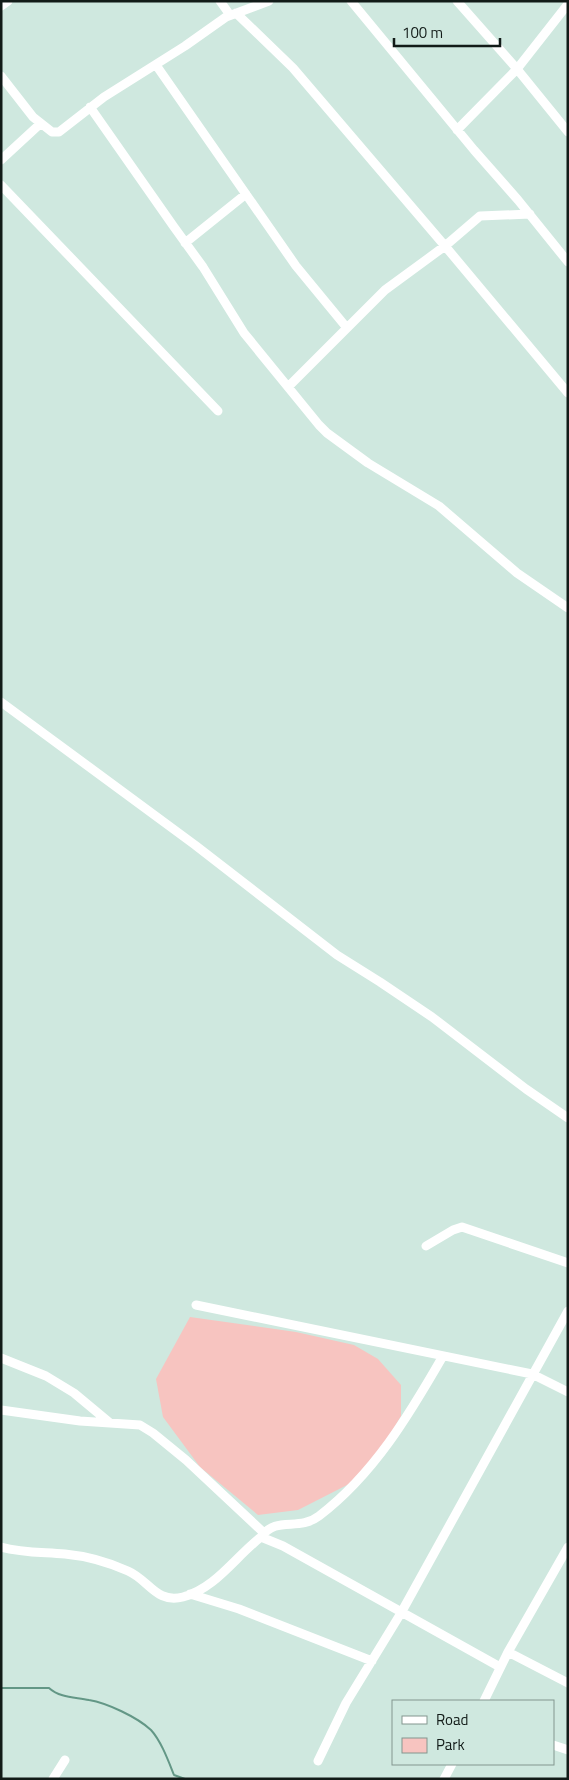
<svg xmlns="http://www.w3.org/2000/svg" width="569" height="1780" viewBox="0 0 569 1780" font-family="'Titillium Web',sans-serif">
<style>
.green{fill:#f7c4c0}
.lines{fill:none;stroke-linecap:round;stroke-linejoin:round}
.stream{stroke:#639786;stroke-width:2}
.minor{stroke:#fff;stroke-width:9}
</style>
<rect width="100%" height="100%" fill="#cfe8df"/>
<path class="green" d="M190,1317L296,1332L354,1345L378,1359L401,1385V1416L380,1451L349,1484L298,1510L258,1515L200,1467L163,1417L156,1379Z"/>
<g class="lines">
<path class="stream" d="M1,1688H49C60,1698 75,1697 89,1700C107,1703 137,1717 151,1730C161,1741 168,1760 174,1775L185,1779"/>
<path class="minor" d="M220,1L230,15
M351,1L474,150L518,200L568,262
M457,1L517,69L568,132
M1,6L8,1
M236,13L293,68L445,246L568,393
M156,65L296,266L347,328
M1,76L33,117L52,132H59L104,97L185,46L226,17L269,1
M90,107L174,227L203,267L244,333L319,425L327,433L368,463L439,506L517,573L568,608
M457,130L517,69L568,4
M1,160L40,124
M1,185L218,411
M185,243L246,194
M288,387L385,290L445,246L480,216L530,214
M1,702L195,845L337,955L380,982L432,1017L526,1089L568,1118
M426,1246L453,1230L462,1227L568,1263
M196,1305L532,1374L568,1392
M1,1358L46,1376L74,1393L110,1423
M1,1410L80,1421L140,1425L153,1433L186,1460L264,1533
M261,1537C277,1515 298,1532 319,1516C374,1474 409,1415 443,1356
M1,1547C23,1553 43,1552 65,1554C86,1556 108,1562 128,1571C149,1580 156,1604 183,1597C216,1588 235,1557 261,1537L283,1546L500,1667
M568,1547L508,1652L568,1683
M190,1594L239,1609L372,1661
M484,1701L508,1652
M553,1745L568,1750
M318,1761L346,1703L401,1613L568,1311
M53,1779L65,1760
M444,1779L452,1764"/>
</g>
<rect width="569" height="1780" fill="none" stroke="#121b18" stroke-width="5"/>
<rect x="392" y="1700" width="162" height="65" fill="#cfe8df" stroke="#83968f"/>
<rect x="402" y="1716" width="25" height="8" fill="#ffffff" stroke="#83968f"/>
<text x="436" y="1725" font-size="15" fill="#121b18">Road</text>
<rect x="402" y="1738" width="25" height="15" fill="#f7c4c0" stroke="#83968f"/>
<text x="436" y="1750" font-size="15" fill="#121b18">Park</text>
<path d="M394 38v8h106v-8" fill="none" stroke="#121b18" stroke-width="2.5"/>
<text x="402" y="38" font-size="15" fill="#121b18" stroke="#cfe8df" stroke-width="4" paint-order="stroke">100 m</text>
</svg>
